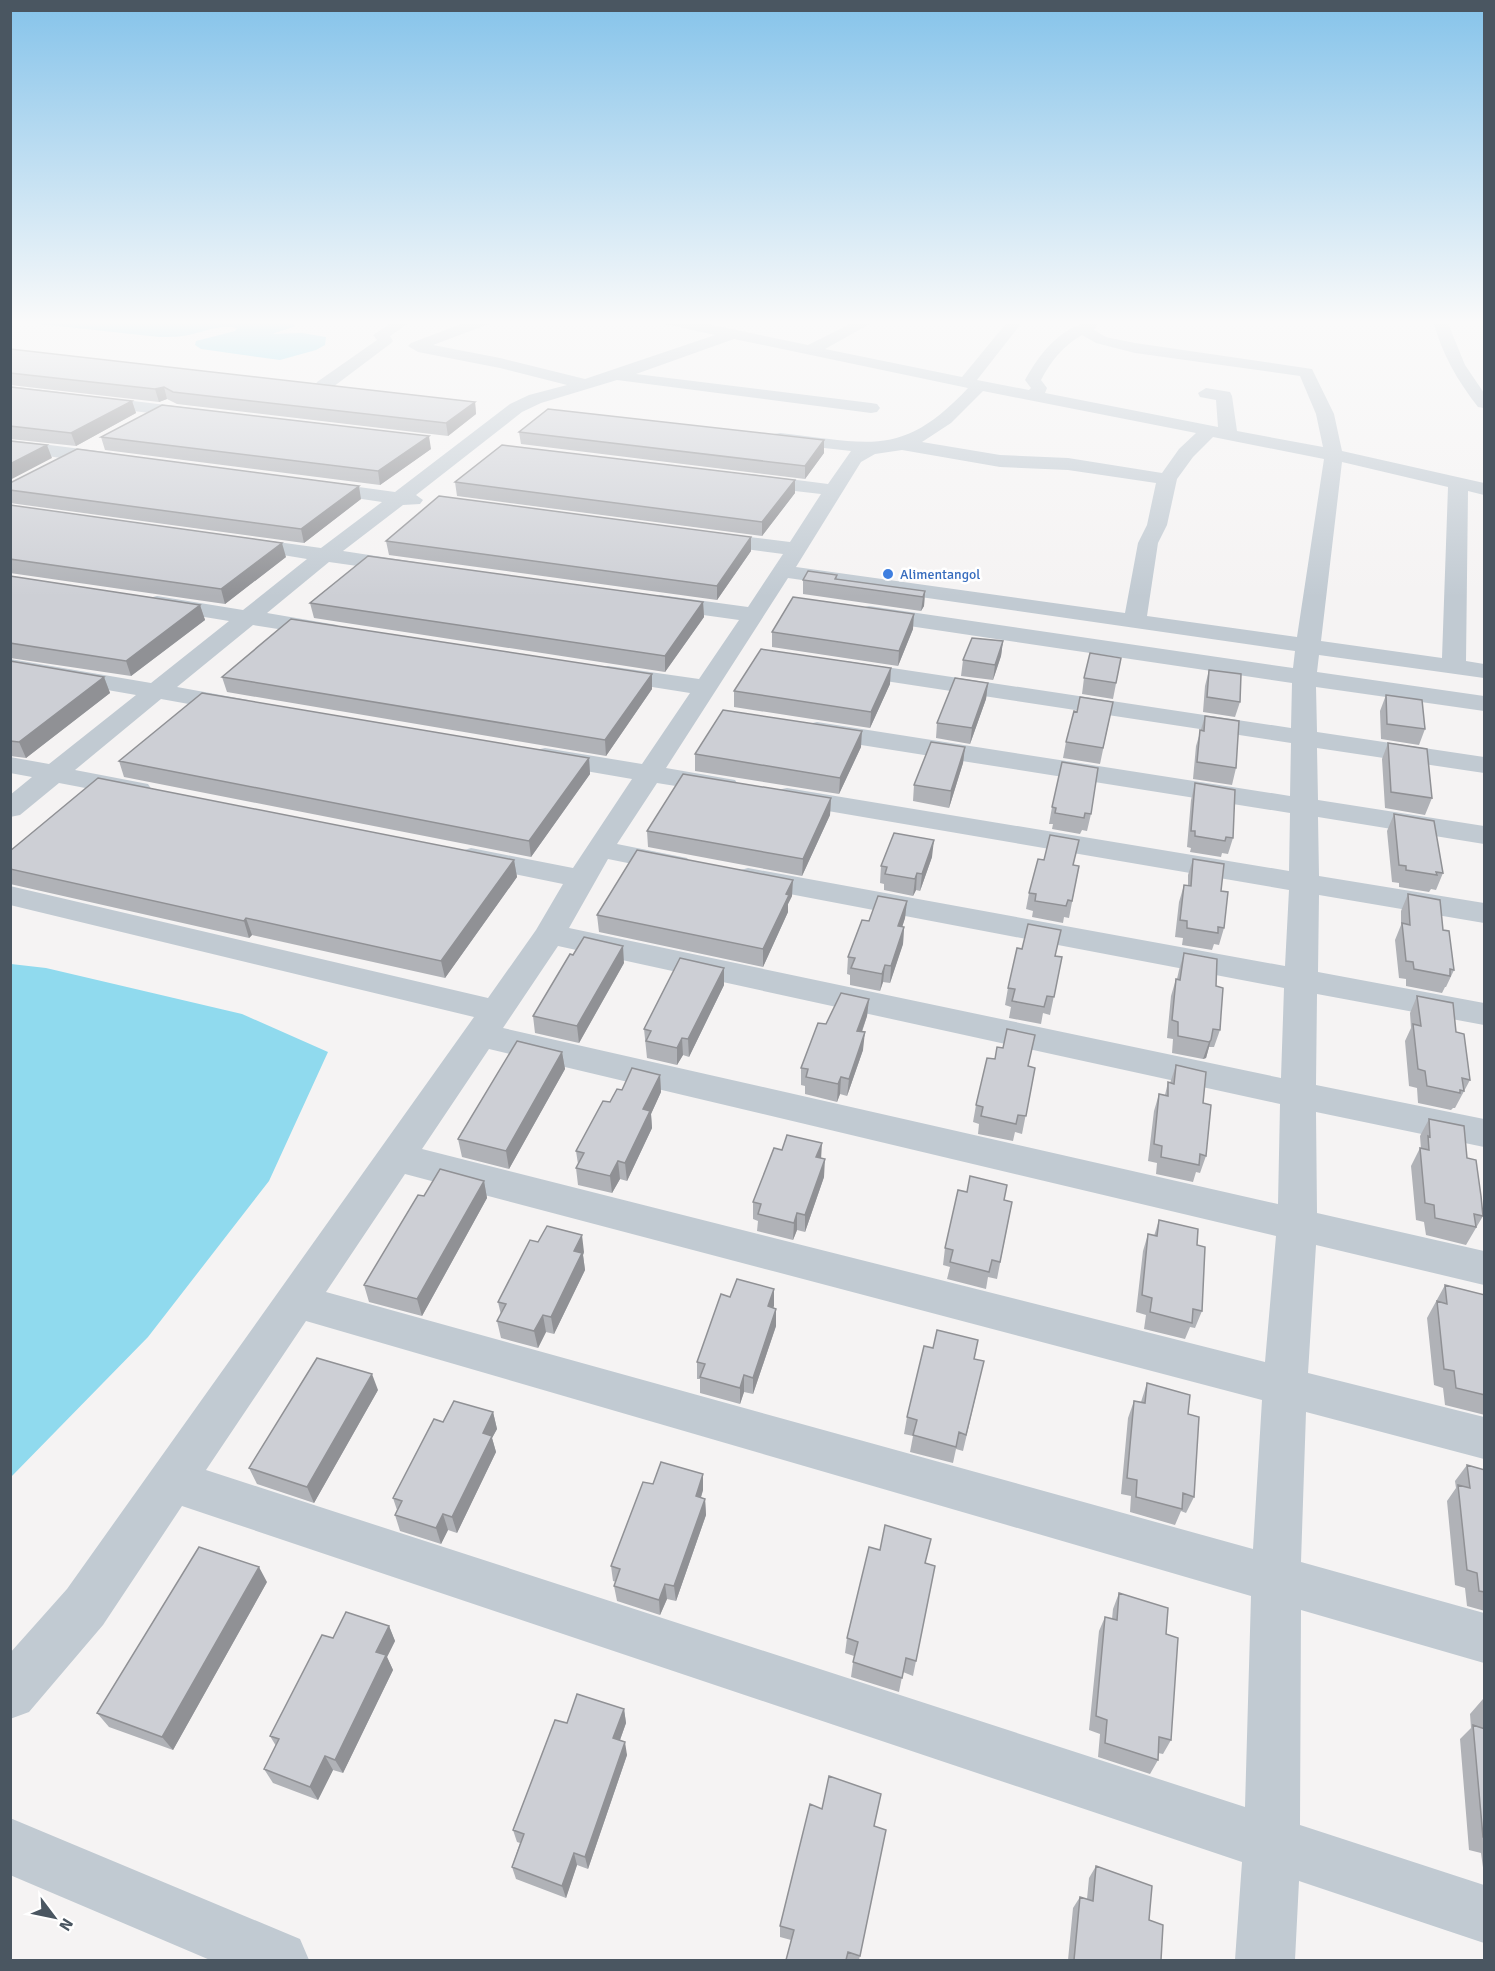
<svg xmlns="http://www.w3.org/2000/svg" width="1495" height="1971" viewBox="0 0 1495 1971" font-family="Signika,sans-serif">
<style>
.water{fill:#90daee}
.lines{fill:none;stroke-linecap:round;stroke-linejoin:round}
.minor{fill:#c1cad2;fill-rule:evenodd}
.wall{fill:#b0b2b7}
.shaded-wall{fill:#909195}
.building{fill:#cdcfd5;stroke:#909195;stroke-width:1.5}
.shop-dot{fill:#3f7fe0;stroke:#fff;stroke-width:2}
.labels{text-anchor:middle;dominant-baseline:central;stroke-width:5;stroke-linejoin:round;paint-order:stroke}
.far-shop-label{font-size:14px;fill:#366cbe;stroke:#fff;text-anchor:start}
</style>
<rect width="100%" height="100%" fill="#f5f3f3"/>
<path class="water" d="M12,321L288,323L296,326L272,334L302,333L326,337L325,345L316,350L280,360L201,349L195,345L196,341L235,331L237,328C222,324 208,330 193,334C182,337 170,337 159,337Z
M11,964L46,968L242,1014L328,1052L269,1181L148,1337L11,1477Z"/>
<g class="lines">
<path class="minor" d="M394,321H412L390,336L393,341L390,344L329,390H317L315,386L317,382L377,340L373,335Z
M469,321H491L489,324L433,345L500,358L585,379L715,335L665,324L663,321H693L808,345L856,321H875L825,349L962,377L1008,321H1023L977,380L1029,390L1031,388L1025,380C1041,351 1065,321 1100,321L1094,330L1106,337L1135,343L1312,369L1334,414L1342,451L1484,483V495L1468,491L1466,661L1484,664V678L1319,655L1317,672L1484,696V711L1316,687L1317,732L1484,757V773L1317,748L1318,800L1484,826V844L1318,817L1319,876L1484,903V923L1319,895L1318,972L1484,1003V1025L1317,994L1316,1085L1484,1119V1147L1316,1112L1317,1213L1484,1251V1285L1316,1245L1308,1373L1484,1417V1459L1306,1412L1301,1562L1484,1613V1663L1301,1610L1300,1825L1484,1885V1943L1299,1881L1295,1960H1235L1242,1862L182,1506L103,1625L29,1712L10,1719V1653L67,1589L474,1017L10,905V886L488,998L536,930L563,884L461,863L456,857L461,851L471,848L573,868L632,779L545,764L536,762L532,756L536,750L545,748L642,764L690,693L608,680L599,678L596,673L599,668L608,666L699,679L739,620L660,609L652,607L649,602L652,597L660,595L748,607L783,554L708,544L701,542L698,538L701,534L708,532L790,542L821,494L751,486L744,484L741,480L744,476L751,474L828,484L851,451L780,443L774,442L771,438L774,434L780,433C867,442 901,460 968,388L734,339L636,374L871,403L877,404L880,408L877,412L871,413L617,380L541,403L522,412L416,495L423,500L420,504L403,505L343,551L415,562L418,567L415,572L407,573L329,562L267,613L337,625L341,630L337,635L329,637L253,625L177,687L248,700L252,705L248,710L239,713L161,699L75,770L148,784L152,790L148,796L138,798L59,783L20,815L10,817V795L32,777L10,773V757L49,764L136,695L10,673V659L151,683L229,621L149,608L146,603L149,598L157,596L243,610L307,559L234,547L231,543L234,539L241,537L321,548L382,502L308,491L305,487L308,483L315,481L395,492L510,404L529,395L567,385L500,368L418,352L408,346L411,343ZM1082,335L1096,343L1135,353L1300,376L1316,414L1323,447L1237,431L1232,396L1230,392L1206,388L1198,393L1200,397L1216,400L1218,427L1045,393L1047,388L1041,380C1051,361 1063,346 1082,335ZM983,391L1196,433L1179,449L1162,473L1068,458L1000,455L922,442L951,423ZM1213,437L1324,459L1297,637L1147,616L1158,543L1167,525L1177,479L1193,457ZM902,450L1000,467L1068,470L1156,483L1147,525L1138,543L1125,613L796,567L861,462L875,454ZM1342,462L1448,487L1442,658L1321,641ZM788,578L1295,651L1293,668L869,606L861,608L858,613L861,618L869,620L1292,683L1291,728L846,661L837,663L834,668L837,673L846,675L1291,743L1290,796L817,722L808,724L804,730L808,736L817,738L1290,813L1289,871L787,788L777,790L773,796L777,802L787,804L1289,890L1285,966L748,868L737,871L733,877L737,883L748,886L1284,988L1281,1078L569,928L608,859L677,873L687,870L692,864L687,858L617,844L657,783L725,794L735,792L739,786L735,780L666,768ZM558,946L1280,1104L1278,1204L503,1028ZM489,1049L1276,1236L1265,1362L422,1149ZM405,1174L1262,1400L1253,1549L326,1292ZM306,1321L1251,1596L1245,1807L206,1470Z
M1433,321H1447L1465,365L1484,393V408L1478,407C1457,380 1442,354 1433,321Z
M10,386L199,409L205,410L208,414L205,418L199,419L10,396Z
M10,440L113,453L120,455L122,459L120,463L113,465L10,451Z
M10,1818L300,1939L309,1960H210L10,1875Z"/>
</g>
<path class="wall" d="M10,349L475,402L476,414L448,436L177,404L167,399L159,402L10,385Z
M10,387L132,401L136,413L76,446L10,439Z
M519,432L824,440V453L805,479L521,444Z
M101,437L431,449L380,485L105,450Z
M795,480V493L762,536L457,496L455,482Z
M10,483L361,499L304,543L10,503Z
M10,505L286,557L225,604L10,573Z
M386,541L751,551L717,600L389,555Z
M837,575V579L925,591L924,606L921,611L803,594V580Z
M10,576L200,605L205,620L131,676L10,658Z
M703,602L704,617L665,672L314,618L310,603Z
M913,629L898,666L772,647V632Z
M1003,641L1001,656L993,680L961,676L963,660Z
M1121,658L1113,699L1082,694L1084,678Z
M10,661L104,677L110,693L26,758L10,756Z
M1209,670L1240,702L1235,717L1203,712L1205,686Z
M222,677L652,689L606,756L227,692Z
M988,683L986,699L970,744L936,738L937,723Z
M890,684L870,728L734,707V691Z
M1386,695L1425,729L1419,745L1381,739L1380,711Z
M1113,702L1100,764L1063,758L1066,742L1077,712Z
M1205,716L1236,768L1232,785L1193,779L1196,746Z
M1388,743L1432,798L1425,815L1385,808L1382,759Z
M861,747L839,794L695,771V754Z
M965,747L963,763L949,808L913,801L914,785Z
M589,758L590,774L531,857L124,777L119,761Z
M1195,783L1233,838L1228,854L1222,853L1221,857L1190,852L1191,848L1187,847L1191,800Z
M831,798L830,815L802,876L648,847L647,831Z
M1052,807L1091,814L1087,831L1082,830L1080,834L1052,829L1053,824H1049Z
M1394,814L1443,873L1436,890L1431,889L1429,892L1399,887V883L1392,882L1387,831Z
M10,851L514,860L517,877L445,978L252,935L249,938L10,884Z
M932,857L920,891L916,890L913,896L884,890V884L880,883L881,866Z
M1193,859L1221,891L1224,928L1219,945L1214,944L1212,950L1182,945L1183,938L1175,937L1179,902L1184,885L1188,886V875Z
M1074,865L1079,866L1069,918L1064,917L1063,923L1032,917L1033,911L1026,909L1029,893Z
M1408,894L1443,930L1454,970L1446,987H1445L1442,993L1406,986V979L1399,978L1395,940L1401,925V911Z
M792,896L788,904V912L763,967L599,932L597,915Z
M907,901L905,918L902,927H904L903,944L890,983L883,982L880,991L850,985V975L847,974L848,957L869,921Z
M1184,953L1216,986L1220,1030L1214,1047H1209L1206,1058L1203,1059L1172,1053L1173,1039L1167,1038L1171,996L1176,979H1177L1179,970Z
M1055,956L1062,957L1050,1015L1043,1013L1041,1024L1009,1018L1011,1007L1005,1005L1008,988Z
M624,963L579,1043L535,1033L533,1016Z
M724,968V985L689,1057L683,1055L677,1065L647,1058L644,1029Z
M1417,996L1456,1032L1470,1080L1455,1108H1453L1451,1110L1418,1103L1417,1088L1409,1086L1405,1041L1411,1028L1410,1013Z
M869,999L867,1016L862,1032L863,1050L847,1096L840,1094L837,1102L805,1094V1086L801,1085V1068L826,1024Z
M562,1052L565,1069L509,1169L462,1157L458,1139Z
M1176,1065L1203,1103L1206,1156L1200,1173L1196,1172L1193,1182L1156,1174L1157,1163L1148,1161L1154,1111L1159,1094L1165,1095L1168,1082L1170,1083Z
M1029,1066L1035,1068L1022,1134L1015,1132L1013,1141L978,1134L979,1124L973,1122L976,1105Z
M660,1075L661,1092L651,1114L652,1128L627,1181L620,1179L612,1193L578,1185L576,1168L578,1164L576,1151L610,1102L622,1090Z
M1429,1119L1467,1158L1483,1216L1466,1245L1426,1235L1424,1222L1416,1220L1411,1166L1420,1148L1421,1149L1420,1136Z
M821,1158L824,1177L805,1232L797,1230L793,1240L757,1231L758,1221L753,1219V1202Z
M484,1181L487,1198L422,1316L369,1302L364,1285L424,1196Z
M1004,1200L1012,1202L997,1279L988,1277L986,1289L947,1279L950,1267L943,1265L945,1248Z
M1159,1220L1197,1245L1202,1311L1195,1328L1190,1327L1185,1339L1144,1329L1146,1315L1136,1312L1143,1251L1148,1234L1154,1236Z
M584,1252L583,1255L585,1270L554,1334L546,1332L538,1348L501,1338L497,1321L501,1315L498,1302Z
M1445,1285L1485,1295V1415L1445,1405L1443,1388L1434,1385L1427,1318Z
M774,1289L773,1308L776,1309V1326L753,1394L744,1392L740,1404L700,1393V1379H697V1362L730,1297Z
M974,1359L980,1378L963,1451L956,1449L953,1463L910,1452L913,1436L904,1434L907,1417Z
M1147,1383L1188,1414L1194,1497L1186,1513L1181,1511L1175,1525L1130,1512L1131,1496L1121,1494L1128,1418L1134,1401L1141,1402Z
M378,1390L314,1503L257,1484L249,1468Z
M493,1412L497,1429L492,1438L496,1452L457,1533L448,1530L441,1544L400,1531L395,1515L397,1510L393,1498L443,1422Z
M1467,1465L1485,1470V1611L1467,1606L1465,1588L1455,1585L1447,1501L1456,1488L1455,1481Z
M653,1484L703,1490L701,1498L705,1499L706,1515L676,1601L667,1599L660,1615L617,1601L614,1586L616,1582L613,1581L611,1566Z
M926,1563L935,1566L913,1676L903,1672L899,1692L851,1677L854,1656L845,1653L847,1638Z
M267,1582L173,1750L109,1727L97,1713Z
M1119,1593L1166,1634L1171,1740L1163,1754L1158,1753V1760L1150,1774L1098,1757L1100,1734L1089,1730L1099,1631L1105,1617L1112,1619L1113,1609Z
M389,1626L395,1641L387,1657L393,1670L343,1773L333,1770L318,1800L273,1783L264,1769L276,1746L270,1736L333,1638Z
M1483,1699L1485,1700V1882L1481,1853L1469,1850L1460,1739L1471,1728L1470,1714Z
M624,1709L626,1723L620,1740L627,1755L588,1869L577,1865L566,1898L516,1879L512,1867L520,1843L517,1842L513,1830L567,1723Z
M874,1826L886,1830L859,1960H786L791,1940L780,1937V1926Z
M1096,1866L1149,1920L1161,1960H1068L1073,1908L1080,1897L1087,1899L1089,1878Z"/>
<path class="shaded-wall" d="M164,387L167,399L159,402L155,389Z
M132,401L136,413L76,446L71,433Z
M475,402L476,414L448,436L446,423Z
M429,436L431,449L380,485L378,471Z
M824,440V453L805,479V466Z
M47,445L52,458L10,480V464Z
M795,480V493L762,536V522Z
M359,486L361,499L304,543L301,529Z
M751,537V551L717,600V586Z
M282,543L286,557L225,604L221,589Z
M925,591L924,606L921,611L923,597Z
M703,602L704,617L665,672V656Z
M200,605L205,620L131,676L126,661Z
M914,614L913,629L898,666L899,651Z
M1003,641L1001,656L993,680L995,665Z
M891,668L890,684L870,728L871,712Z
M652,674V689L606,756L605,740Z
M104,677L110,693L26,758L19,742Z
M988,683L986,699L970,744L972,728Z
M862,731L861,747L839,794L840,778Z
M965,747L963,763L949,808L951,791Z
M589,758L590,774L531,857L529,841Z
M831,798L830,815L802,876L803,859Z
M934,840L932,857L920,891L922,874Z
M514,860L517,877L445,978L441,961Z
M917,873L916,890L913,896L915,879Z
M793,880L792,896L788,904V912L763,967V949L786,894Z
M907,901L905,918L897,943L898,926Z
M246,918L252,935L249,938L244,921Z
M904,927L903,944L890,983L891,966Z
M623,946L624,963L579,1043L577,1026Z
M885,965L883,982L880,991L882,974Z
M724,968V985L689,1057L688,1039Z
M869,999L867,1016L856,1048L857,1031Z
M865,1032L863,1050L847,1096L849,1079Z
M682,1038L683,1055L677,1065V1048Z
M1211,1040L1206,1058L1203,1059L1209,1042Z
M562,1052L565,1069L509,1169L506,1151Z
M660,1075L661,1092L651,1114L652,1128L627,1181L625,1163L643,1109Z
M841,1077L840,1094L837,1102L838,1084Z
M822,1143L821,1160L816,1157Z
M825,1159L824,1177L805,1232V1215Z
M618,1161L620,1179L612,1193L610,1176Z
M484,1181L487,1198L422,1316L417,1299Z
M797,1213V1230L793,1240L794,1223Z
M582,1235L584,1252L583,1255L585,1270L554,1334L551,1317L574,1251Z
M774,1289V1306L768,1323V1306Z
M776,1309V1326L753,1394V1378Z
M543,1315L546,1332L538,1348L534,1331Z
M372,1374L378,1390L314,1503L307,1487Z
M744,1375V1392L740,1404V1388Z
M493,1412L497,1429L492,1438L496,1452L457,1533L452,1517L483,1433Z
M703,1474V1490L696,1512V1496Z
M705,1499L706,1515L676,1601L674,1586Z
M443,1514L448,1530L441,1544L436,1528Z
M259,1567L267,1582L173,1750L162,1737Z
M665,1584L667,1599L660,1615L659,1600Z
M389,1626L395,1641L387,1657L393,1670L343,1773L335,1760L376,1652Z
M624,1709L626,1723L616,1751L613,1738Z
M625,1742L627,1755L588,1869L585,1857Z
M325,1756L333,1770L318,1800L310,1787Z
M574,1853L577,1865L566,1898L562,1886Z"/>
<path class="building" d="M10,349L475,402L446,423L173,392L164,387L155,389L10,373Z
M10,387L132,401L71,433L10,426Z
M162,405L429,436L378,471L101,437Z
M548,409L824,440L805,466L519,432Z
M10,441L47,445L10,464Z
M502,445L795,480L762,522L455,482Z
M77,449L359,486L301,529L10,490V483Z
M439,496L751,537L717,586L386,541Z
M10,505L282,543L221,589L10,559Z
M368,556L703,602L665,656L310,603Z
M808,571L837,575L835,579L925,591L923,597L803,580Z
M10,576L200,605L126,661L10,643Z
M793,597L914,614L899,651L772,632Z
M291,619L652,674L605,740L222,677Z
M972,638L1003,641L995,665L963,660Z
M761,649L891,668L871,712L734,691Z
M1090,653L1121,658L1116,683L1084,678Z
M10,661L104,677L19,742L10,741Z
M1209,670L1241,674L1240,702L1207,697Z
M955,678L988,683L972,728L937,723Z
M202,693L589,758L529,841L119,761Z
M1386,695L1422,700L1425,729L1387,724Z
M1080,697L1113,702L1103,748L1066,742L1074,711L1077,712Z
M723,710L862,731L840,778L695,754Z
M1205,716L1239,721L1236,768L1197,762L1200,730L1204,731Z
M931,742L965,747L951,791L914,785Z
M1388,743L1427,749L1432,798L1391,792Z
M1062,762L1098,768L1091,814L1085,813L1084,818L1055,813L1056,808L1052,807Z
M683,774L831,798L803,859L647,831Z
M98,778L514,860L441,961L246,918L244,921L10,869V851Z
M1195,783L1235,790L1233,838L1226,837L1225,841L1195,836V831H1191Z
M1394,814L1434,821L1443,873L1436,872L1437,875L1406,870V866L1399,865Z
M894,833L934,840L922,874L917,873L915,879L885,874L887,867L881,866Z
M1050,835L1079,840L1073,865L1079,866L1072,901L1068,900L1066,906L1035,901L1036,894L1029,893L1038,859L1044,860Z
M637,850L793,880L786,894L789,895L763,949L597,915Z
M1193,859L1224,864L1221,891L1228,892L1224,928L1218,927V933L1187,928V921L1180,920L1184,885L1191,886Z
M1408,894L1440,900L1443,930L1449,931L1454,970L1450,969V976L1414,969L1413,962L1406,961L1402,923L1410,925Z
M878,896L907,901L898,926L904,927L891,966L885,965L882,974L851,968L855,958L848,957L862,920L869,921Z
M1028,924L1061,930L1055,956L1062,957L1054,997L1047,996L1044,1007L1012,1001L1015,989L1008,988L1017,948L1022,949Z
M584,937L623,946L577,1026L533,1016L570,954L573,955Z
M1184,953L1217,959L1216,986L1223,988L1221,1015L1220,1030L1213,1029L1211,1040L1209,1042L1178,1036V1022L1172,1020L1176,979L1180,980Z
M680,958L724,968L688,1039L682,1038L677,1048L646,1041L651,1031L644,1029Z
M841,993L869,999L857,1031L865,1032L849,1079L841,1077L838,1084L806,1077L808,1069L801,1068L818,1023L826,1024Z
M1417,996L1453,1003L1456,1032L1464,1034L1470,1080L1462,1078L1464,1091L1460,1090V1093L1427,1086L1425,1071L1418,1069L1413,1024L1421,1026Z
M1007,1029L1035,1035L1028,1066L1035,1068L1026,1116L1018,1115L1016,1124L981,1116L983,1107L976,1105L987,1058L995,1059L997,1047L1003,1048Z
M517,1041L562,1052L506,1151L458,1139Z
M1176,1065L1206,1072L1203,1103L1211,1105L1206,1156L1200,1154L1199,1165L1161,1157L1162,1146L1154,1144L1159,1094L1168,1096V1082L1174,1084Z
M632,1068L660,1075L643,1109L650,1111L625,1163L618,1161L610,1176L576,1168L584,1153L576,1151L603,1101L610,1102L617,1089L622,1090Z
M1429,1119L1464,1126L1467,1158L1476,1160L1481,1196L1483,1216L1474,1214L1476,1227L1435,1218L1434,1205L1425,1203L1420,1148L1429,1150L1428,1136L1430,1137Z
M787,1135L822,1143L816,1157L825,1159L805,1215L797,1213L794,1223L758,1214L761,1204L753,1202L774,1148L782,1150Z
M440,1169L484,1181L417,1299L364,1285L418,1195L424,1196Z
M970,1176L1007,1185L1004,1200L1012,1202L1000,1262L992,1260L989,1272L950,1262L953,1250L945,1248L958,1190L967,1192Z
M1159,1220L1198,1229L1197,1245L1205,1247L1202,1311L1193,1309L1192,1323L1150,1312L1152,1298L1142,1295L1148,1234L1157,1236Z
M547,1226L582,1235L574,1251L582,1253L551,1317L543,1315L534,1331L497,1321L506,1304L498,1302L530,1240L538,1242Z
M737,1279L774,1289L768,1306L776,1309L753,1378L744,1375L740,1388L700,1377L705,1364L697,1362L721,1294L730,1297Z
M1445,1285L1485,1295V1395L1456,1388L1454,1371L1444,1369L1437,1301L1447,1304Z
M937,1330L978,1340L974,1359L984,1361L966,1435L959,1432L956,1447L913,1435L917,1420L907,1417L924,1346L933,1348Z
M317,1358L372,1374L307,1487L249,1468Z
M1147,1383L1190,1395L1188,1414L1199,1417L1194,1497L1183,1493L1182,1509L1136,1497L1137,1480L1127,1478L1134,1401L1145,1403Z
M454,1401L493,1412L483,1433L492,1436L452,1517L443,1514L436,1528L395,1515L402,1501L393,1498L434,1419L443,1422Z
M661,1462L703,1474L696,1496L705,1499L674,1586L665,1584L659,1600L614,1586L620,1569L611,1566L643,1482L653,1484Z
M1467,1465L1485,1470V1592L1479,1591L1477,1573L1467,1570L1458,1485L1470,1488Z
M885,1525L931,1539L925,1563L935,1566L916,1661L906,1658L902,1678L853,1662L858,1642L847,1638L869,1547L880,1550Z
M199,1547L259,1567L162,1737L97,1713Z
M1119,1593L1168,1608L1166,1634L1178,1638L1171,1740L1159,1737L1158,1760L1105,1743L1107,1720L1096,1716L1105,1617L1117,1620Z
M346,1612L389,1626L376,1652L386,1655L335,1760L325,1756L310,1787L264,1769L279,1739L270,1736L322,1635L333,1638Z
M577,1694L624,1709L613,1738L625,1742L585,1857L574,1853L562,1886L512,1867L524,1834L513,1830L555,1720L567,1723Z
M1473,1725L1485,1729V1838L1483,1837Z
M829,1776L881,1794L874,1826L886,1830L860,1956L848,1952L846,1960H786L794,1930L780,1926L810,1804L822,1809Z
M1096,1866L1152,1886L1149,1920L1163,1925L1161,1960H1074L1080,1897L1093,1901Z"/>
<linearGradient id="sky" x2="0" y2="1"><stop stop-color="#85c3ea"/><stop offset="0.54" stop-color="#fafafa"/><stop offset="1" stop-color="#fafafa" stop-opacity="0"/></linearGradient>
<rect width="1495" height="597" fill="url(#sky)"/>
<circle class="shop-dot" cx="888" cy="574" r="6"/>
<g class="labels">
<g class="far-shop-label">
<text x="900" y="574">Alimentangol</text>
</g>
</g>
<rect width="1495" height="1971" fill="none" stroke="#4a5661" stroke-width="24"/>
<g transform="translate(54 1917) rotate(122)" stroke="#ffffff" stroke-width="4.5" paint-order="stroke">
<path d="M0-4.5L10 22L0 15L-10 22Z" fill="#4a5661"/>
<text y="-9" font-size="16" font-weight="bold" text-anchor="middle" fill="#4a5661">N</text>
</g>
</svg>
